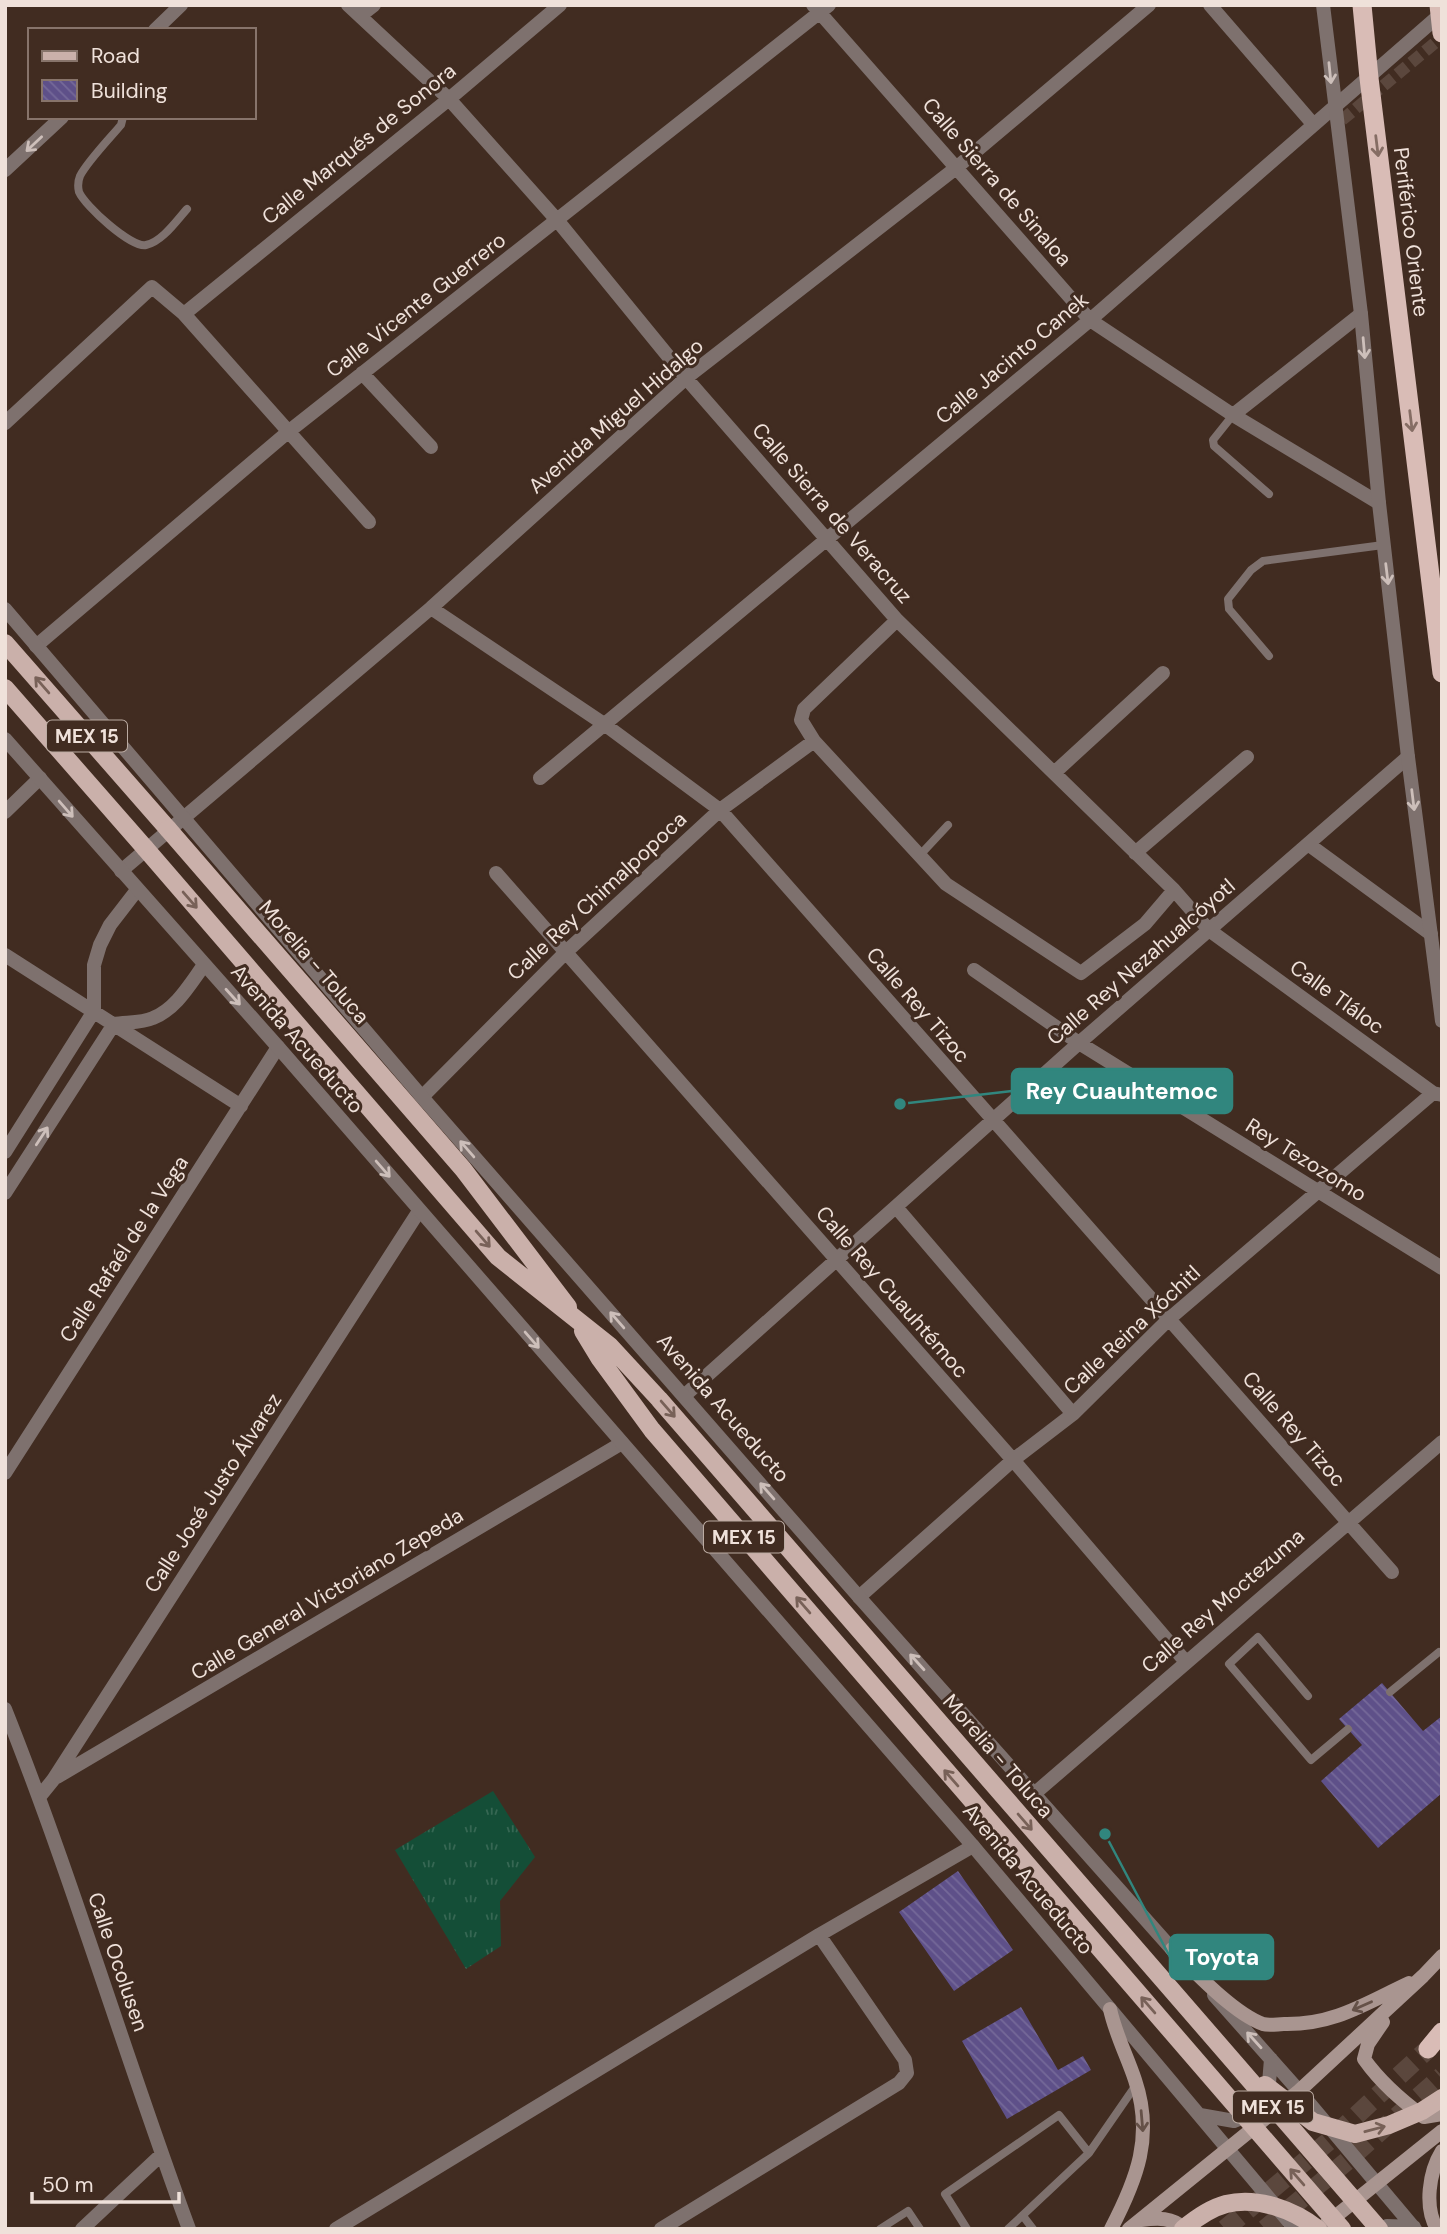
<svg xmlns="http://www.w3.org/2000/svg" width="1447" height="2234" viewBox="0 0 1447 2234" font-family="'DM Sans',sans-serif">
<style>
.grass{fill:url(#grass-tufts)}
.building{fill:url(#building-back-hatch)}
.lines{fill:none;stroke-linecap:round;stroke-linejoin:round}
.pedestrian-tunnel{stroke:#5b473d;stroke-width:12;stroke-dasharray:12 6;stroke-linecap:butt}
.trunk-tunnel{stroke:#5b473d;stroke-width:19;stroke-dasharray:19 10;stroke-linecap:butt}
.service{stroke:#7e716e;stroke-width:8}
.minor{stroke:#7e716e;stroke-width:14}
.tertiary{stroke:#7e716e;stroke-width:14}
.secondary{stroke:#a99590;stroke-width:14}
.primary{stroke:#cab0aa;stroke-width:18}
.trunk{stroke:#d9bcb6;stroke-width:19}
.primary-bridge{stroke:#cab0aa;stroke-width:18}
.oneway{stroke:#cdbfba}
.oneway2{stroke:#856d64}
.oneway3{stroke:#786158}
.oneway4{stroke:#655148}
.labels{text-anchor:middle;dominant-baseline:central;stroke-width:6;stroke-linejoin:round;paint-order:stroke}
.shield{fill:#412c21;stroke:#bbaba2;stroke-width:2}
.shield-label{font-size:19px;font-weight:bold;fill:#efe1da}
.street-label{font-size:21px;fill:#efe1da;stroke:#412c21}
.leader{fill:none;stroke:#31867e;stroke-width:2.5}
.callout-dot{fill:#31867e;stroke:#412c21;stroke-width:2.5}
.callout{fill:#31867e;stroke:#31867e;stroke-width:2.5}
.callout-label{font-size:23px;text-anchor:middle;font-weight:bold;fill:#fff}
</style>
<defs>
<pattern id="grass-tufts" width="24" height="20" patternUnits="userSpaceOnUse" patternTransform="scale(1.75)"><rect width="24" height="20" fill="#144e37"/><path d="M3 7l-1-3M5 7V3M7 7l1-3M15 17l-1-3M17 17v-4M19 17l1-3" fill="none" stroke="#366753"/></pattern>
<pattern id="building-back-hatch" width="6" height="6" patternUnits="userSpaceOnUse" patternTransform="scale(1.75)"><rect width="6" height="6" fill="#5e5089"/><path d="M-1 5l2 2M0 0l6 6M5-1l2 2" fill="none" stroke="#756999"/></pattern>
</defs>
<rect width="100%" height="100%" fill="#412c21"/>
<path class="grass" d="M493,1791L535,1857L500,1901L501,1946L466,1969L395,1850Z"/>
<path class="building" d="M1382,1683L1423,1731L1442,1716V1793L1378,1848L1321,1781L1362,1745L1339,1719Z
M958,1871L1013,1950L954,1991L899,1912Z
M1021,2007L1058,2070L1083,2056L1091,2070L1007,2119L962,2041Z"/>
<g class="lines">
<path class="pedestrian-tunnel" d="M1342,120L1442,37"/>
<path class="trunk-tunnel" d="M1225,2229L1330,2140L1428,2049
M1265,2229L1347,2161L1442,2076"/>
<path class="service" d="M123,117L121,125C110,138 87,162 80,176C78,181 78,188 79,192C85,206 131,248 146,245C162,242 177,220 187,209
M1233,415L1213,440L1214,446L1269,494
M1269,656L1229,609L1228,599L1251,570L1263,561L1383,545
M920,855L948,825
M1390,1692L1439,1652
M1308,1696L1258,1637L1229,1664L1311,1760L1348,1729
M1023,2216L1033,2229
M880,2229L908,2211L920,2229
M967,2229L945,2194L1059,2115L1089,2153
M1008,2229L1089,2153L1136,2085"/>
<path class="minor" d="M348,5L449,99L557,220L686,378L897,620L1174,890L1209,930L1433,1093L1442,1095
M813,5L1090,320L1233,415L1379,503
M1210,5L1313,124
M360,16L374,5
M155,30L181,5
M5,170L62,117
M184,314L449,99L560,5
M362,373L431,447
M1233,415L1361,314
M5,423L152,287L184,314L369,522
M431,608L604,724L720,810L1392,1572
M897,620L804,709L801,720L814,741L946,884L1081,973L1145,924L1174,890
M36,646L288,432L829,5
M1054,773L1163,673
M540,778L1090,320L1442,13
M5,812L40,778
M1308,844L1431,934
M1135,853L1247,757
M121,871L431,608L686,378L956,168L1149,5
M496,873L1013,1460L1186,1662
M5,955L241,1106
M974,970L1079,1043L1442,1268
M422,1097L567,951L720,810L814,741
M5,1152L94,1011V965L100,945L110,925L137,890
M5,1193L114,1024C126,1022 142,1023 153,1018C176,1009 190,984 204,965
M896,1207L1073,1414
M684,1396L1079,1043L1408,757
M5,1473L278,1047
M859,1597L1013,1460L1073,1414L1169,1319L1433,1093
M5,1709C73,1880 125,2056 189,2229
M57,1777L622,1443
M1034,1794L1442,1442
M40,1796L53,1780L419,1211
M82,2229L162,2154
M336,2229L819,1935L973,1846
M661,2229L899,2083L907,2073L905,2060L819,1935"/>
<path class="tertiary" d="M1323,5L1361,314L1379,503L1408,757L1442,1021
M5,609L422,1097L859,1597L1179,1957
M5,739L278,1047L973,1846L1295,2229
M1214,1995L1299,2091L1415,2229
M1200,2115L1234,2121L1255,2112L1268,2095L1271,2059
M1383,2229L1387,2226L1414,2227"/>
<path class="secondary" d="M1172,1949C1194,1971 1233,2013 1263,2024C1269,2026 1278,2024 1284,2024C1334,2025 1366,2003 1409,1983
M1110,2009C1115,2033 1127,2056 1135,2080C1154,2136 1137,2179 1111,2229
M1383,2022L1368,2044L1364,2059C1381,2083 1401,2100 1424,2117L1442,2114
M1141,2220C1158,2218 1172,2217 1185,2229
M1326,2224L1442,2131
M1129,2229L1299,2091L1423,1976L1442,1956
M1437,2229C1424,2207 1429,2172 1442,2151"/>
<path class="primary" d="M5,643L168,829
M5,688L145,848"/>
<path class="trunk" d="M1362,5L1369,78L1442,673
M1439,5L1442,33
M1428,2049L1442,2032"/>
<path class="primary-bridge" d="M168,829L463,1169L568,1307
M145,848L498,1257L610,1346L659,1399L1379,2229
M583,1331L600,1359L652,1430L1342,2229
M1265,2085L1313,2122L1355,2134L1389,2125L1422,2111L1442,2098
M1183,2229C1195,2219 1211,2208 1226,2204C1257,2196 1294,2210 1318,2229"/>
</g>
<defs><path id="oneway-shaft" d="M-6 0H5M1.5-3L5.5 0L1.5 3" fill="none" stroke-width="1.6" stroke-linecap="round" stroke-linejoin="round" transform="scale(1.75)"/></defs>
<g class="oneway">
<use href="#oneway-shaft" transform="translate(1330 73) rotate(84)"/>
<use href="#oneway-shaft" transform="translate(34 144) rotate(137)"/>
<use href="#oneway-shaft" transform="translate(1364 348) rotate(85)"/>
<use href="#oneway-shaft" transform="translate(1387 574) rotate(83)"/>
<use href="#oneway-shaft" transform="translate(1413 800) rotate(83)"/>
<use href="#oneway-shaft" transform="translate(66 809) rotate(49)"/>
<use href="#oneway-shaft" transform="translate(233 997) rotate(48)"/>
<use href="#oneway-shaft" transform="translate(42 1136) rotate(-57)"/>
<use href="#oneway-shaft" transform="translate(467 1149) rotate(-131)"/>
<use href="#oneway-shaft" transform="translate(383 1169) rotate(49)"/>
<use href="#oneway-shaft" transform="translate(617 1320) rotate(-131)"/>
<use href="#oneway-shaft" transform="translate(532 1340) rotate(49)"/>
<use href="#oneway-shaft" transform="translate(767 1491) rotate(-131)"/>
<use href="#oneway-shaft" transform="translate(917 1662) rotate(-132)"/>
<use href="#oneway-shaft" transform="translate(1254 2040) rotate(-132)"/>
</g>
<g class="oneway2">
<use href="#oneway-shaft" transform="translate(1377 146) rotate(83)"/>
<use href="#oneway-shaft" transform="translate(1411 421) rotate(83)"/>
</g>
<g class="oneway3">
<use href="#oneway-shaft" transform="translate(42 685) rotate(-131)"/>
<use href="#oneway-shaft" transform="translate(190 900) rotate(49)"/>
<use href="#oneway-shaft" transform="translate(483 1239) rotate(49)"/>
<use href="#oneway-shaft" transform="translate(668 1409) rotate(49)"/>
<use href="#oneway-shaft" transform="translate(803 1605) rotate(-131)"/>
<use href="#oneway-shaft" transform="translate(951 1778) rotate(-131)"/>
<use href="#oneway-shaft" transform="translate(1025 1822) rotate(49)"/>
<use href="#oneway-shaft" transform="translate(1148 2005) rotate(-131)"/>
<use href="#oneway-shaft" transform="translate(1375 2129) rotate(-15)"/>
<use href="#oneway-shaft" transform="translate(1297 2177) rotate(-131)"/>
</g>
<g class="oneway4">
<use href="#oneway-shaft" transform="translate(1362 2006) rotate(156)"/>
<use href="#oneway-shaft" transform="translate(1142 2121) rotate(85)"/>
</g>
<g class="labels">
<g class="shield">
<rect x="47" y="720.5" width="80" height="31" rx="5"/>
<rect x="704" y="1521.5" width="80" height="31" rx="5"/>
<rect x="1233" y="2091.5" width="80" height="31" rx="5"/>
</g>
<g class="shield-label">
<text x="87" y="736">MEX 15</text>
<text x="744" y="1537">MEX 15</text>
<text x="1273" y="2107">MEX 15</text>
</g>
<g class="street-label">
<text transform="translate(359 144) rotate(-39)">Calle Marqués de Sonora</text>
<text transform="translate(997 182) rotate(49)">Calle Sierra de Sinaloa</text>
<text transform="translate(1411 232) rotate(83)">Periférico Oriente</text>
<text transform="translate(416 305) rotate(-38)">Calle Vicente Guerrero</text>
<text transform="translate(1012 358) rotate(-40)">Calle Jacinto Canek</text>
<text transform="translate(616 416) rotate(-41)">Avenida Miguel Hidalgo</text>
<text transform="translate(832 513) rotate(49)">Calle Sierra de Veracruz</text>
<text transform="translate(597 896) rotate(-43)">Calle Rey Chimalpopoca</text>
<text transform="translate(314 962) rotate(49)">Morelia - Toluca</text>
<text transform="translate(1141 962) rotate(-41)">Calle Rey Nezahualcóyotl</text>
<text transform="translate(1337 997) rotate(36)">Calle Tláloc</text>
<text transform="translate(918 1005) rotate(49)">Calle Rey Tizoc</text>
<text transform="translate(297 1039) rotate(49)">Avenida Acueducto</text>
<text transform="translate(1306 1160) rotate(32)">Rey Tezozomo</text>
<text transform="translate(124 1249) rotate(-57)">Calle Rafaél de la Vega</text>
<text transform="translate(892 1292) rotate(49)">Calle Rey Cuauhtémoc</text>
<text transform="translate(1132 1330) rotate(-43)">Calle Reina Xóchitl</text>
<text transform="translate(723 1408) rotate(49)">Avenida Acueducto</text>
<text transform="translate(1294 1429) rotate(49)">Calle Rey Tizoc</text>
<text transform="translate(213 1493) rotate(-57)">Calle José Justo Álvarez</text>
<text transform="translate(327 1594) rotate(-31)">Calle General Victoriano Zepeda</text>
<text transform="translate(1223 1601) rotate(-41)">Calle Rey Moctezuma</text>
<text transform="translate(998 1756) rotate(49)">Morelia - Toluca</text>
<text transform="translate(1028 1879) rotate(50)">Avenida Acueducto</text>
<text transform="translate(118 1962) rotate(71)">Calle Ocolusen</text>
</g>
</g>
<path class="leader" d="M900 1104L1012 1091M1105 1834L1170 1957"/>
<g class="callout-dot">
<circle cx="900" cy="1104" r="7"/>
<circle cx="1105" cy="1834" r="7"/>
</g>
<g class="callout">
<rect x="1012" y="1069" width="220" height="44" rx="7"/>
<rect x="1170" y="1935" width="103" height="44" rx="7"/>
</g>
<g class="callout-label">
<text x="1122" y="1099">Rey Cuauhtemoc</text>
<text x="1222" y="1965">Toyota</text>
</g>
<rect width="1447" height="2234" fill="none" stroke="#efe1da" stroke-width="14"/>
<rect x="28" y="28" width="228" height="91" fill="#412c21" stroke="#87746b" stroke-width="2"/>
<rect x="42" y="51" width="35" height="10" fill="#cab0aa" stroke="#87746b" stroke-width="2"/>
<text x="91" y="63" font-size="21" fill="#efe1da">Road</text>
<rect x="42" y="80" width="35" height="21" fill="url(#building-back-hatch)" stroke="#87746b" stroke-width="2"/>
<text x="91" y="98" font-size="21" fill="#efe1da">Building</text>
<path d="M32 2192v10h147v-10" fill="none" stroke="#efe1da" stroke-width="3.5"/>
<text x="42" y="2192" font-size="21" fill="#efe1da" stroke="#412c21" stroke-width="5" paint-order="stroke">50 m</text>
</svg>
